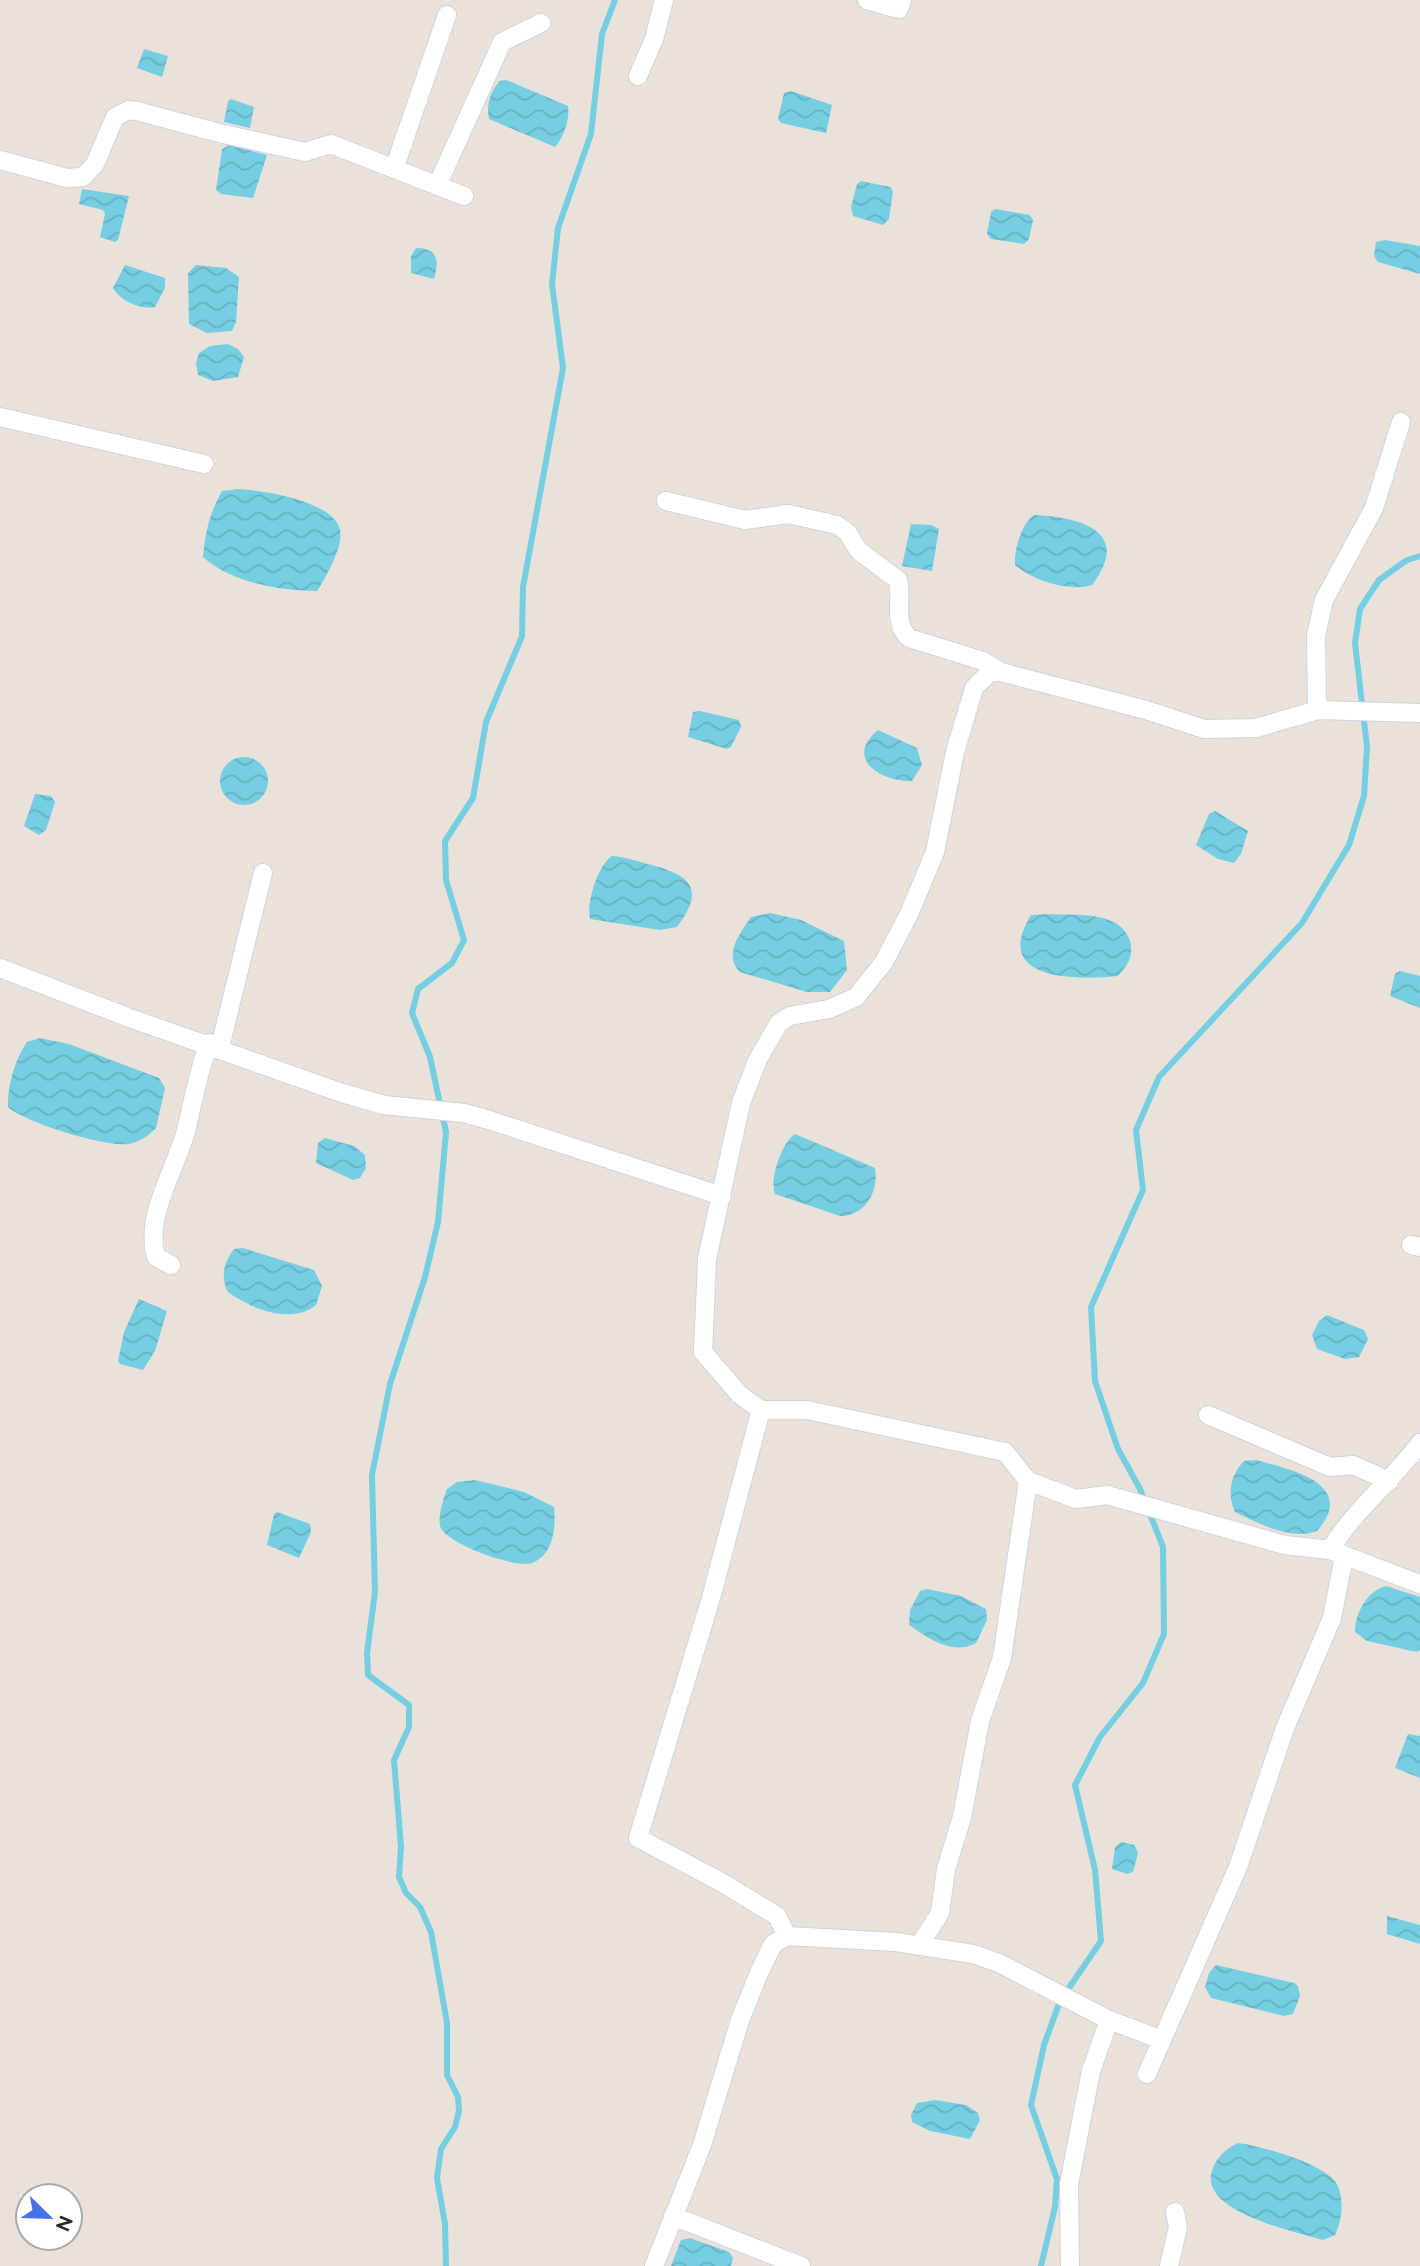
<svg xmlns="http://www.w3.org/2000/svg" width="1420" height="2266" viewBox="0 0 1420 2266" font-family="Raleway,sans-serif">
<style>
.water{fill:url(#water-waves)}
.lines{fill:none;stroke-linecap:round;stroke-linejoin:round}
.stream{stroke:#76cee3;stroke-width:6}
.street-casing{stroke:#d0d4e0;stroke-width:20}
.street{stroke:#fff;stroke-width:18}
</style>
<defs>
<pattern id="water-waves" width="16" height="10" patternUnits="userSpaceOnUse" patternTransform="scale(1.75)"><rect width="16" height="10" fill="#76cee3"/><path d="M0 5q4-4 8 0t8 0" fill="none" stroke="#66b1c3"/></pattern>
</defs>
<rect width="100%" height="100%" fill="#e9e2da"/>
<path class="water" d="M144,49L168,56L162,77L137,68Z
M506,80L568,106C570,119 564,137 555,147L489,119C486,106 490,91 500,81Z
M791,91L832,105L826,133L781,123L778,119L784,93Z
M231,99L254,107L250,128L224,122L228,101Z
M229,145L267,155L253,198L221,194L216,190L222,149Z
M861,181L890,187L893,191L889,219L883,225L853,216L851,207L857,184Z
M82,189L129,196L118,240L115,242L100,237L105,214L103,210L79,204Z
M995,209L1030,215L1033,220L1029,239L1024,244L991,239L987,234L991,212Z
M1385,240L1420,246V274L1378,262L1374,256L1376,242Z
M416,248C439,248 439,262 434,279L411,273V256Z
M125,265L165,278V288L155,307C141,310 120,301 113,288Z
M196,265L226,268L239,277L236,322L232,331L207,333L189,324L188,273Z
M228,344L238,349L244,357L238,377L213,381L198,375L196,363L199,353L210,346Z
M238,489C263,490 334,501 340,530C344,545 325,579 317,591C280,591 230,582 203,557C205,533 210,512 222,491Z
M1034,515C1080,517 1133,531 1092,585C1069,592 1033,581 1015,565C1014,550 1021,524 1034,515Z
M911,524L931,525L939,529L932,571L902,566Z
M700,711L739,720L741,727L731,747L727,749L688,737L693,712Z
M878,730L917,748L922,765L912,781C882,782 843,759 878,730Z
M220 781a24 24 0 1 1 48 0a24 24 0 1 1-48 0Z
M35,794L51,796L55,802L46,830L39,835L24,826Z
M1215,811L1248,831L1241,854L1234,863L1218,859L1196,845L1209,814Z
M612,856C626,857 640,862 655,866C695,877 703,892 677,927L660,930L590,919C586,903 598,865 612,856Z
M770,913L801,920L844,941L847,970L830,992H807L740,972C723,955 740,933 751,917Z
M1046,914C1072,916 1120,909 1130,941C1134,956 1128,965 1118,976C1078,980 990,982 1031,915Z
M1400,971L1420,976V1008L1390,996L1395,974Z
M40,1038L69,1044L159,1078L165,1088L156,1128C149,1135 139,1143 128,1144C105,1147 26,1123 8,1107C7,1087 15,1059 27,1042Z
M795,1134L875,1168C879,1192 865,1216 840,1216L775,1194C769,1179 782,1142 795,1134Z
M325,1138L354,1146L365,1155L366,1168L360,1178L353,1180L316,1163L318,1143Z
M243,1248L314,1270L322,1286L316,1305C292,1325 251,1309 228,1292C220,1277 224,1262 234,1249Z
M139,1299L167,1311L155,1351L143,1370L120,1364L118,1361L124,1332Z
M1327,1315L1364,1330L1368,1339L1359,1357L1345,1359L1317,1349L1312,1335L1319,1321Z
M1256,1460C1288,1469 1359,1483 1317,1531C1291,1541 1258,1523 1235,1512C1227,1495 1230,1475 1244,1461Z
M475,1480L524,1492L554,1507C556,1526 554,1555 532,1563C516,1569 444,1543 440,1526C438,1515 443,1500 447,1489L457,1482Z
M277,1512L310,1524L311,1532L299,1558L267,1545L274,1514Z
M1386,1586L1420,1597V1650L1417,1652L1367,1641L1355,1632C1355,1613 1367,1591 1386,1586Z
M927,1589L961,1596L986,1609L987,1620L976,1643C953,1656 928,1638 909,1625L910,1610L920,1591Z
M1408,1734L1420,1736V1778L1395,1768Z
M1121,1842L1134,1845L1138,1853L1133,1872L1127,1874L1112,1869L1115,1847Z
M1387,1916L1420,1925V1944L1387,1934Z
M1216,1965L1294,1983L1298,1986L1300,1996L1293,2014L1284,2016L1211,1998L1205,1987L1209,1973Z
M935,2100L966,2105L978,2113L980,2120L970,2139L930,2131L912,2122L911,2115L917,2103Z
M1238,2143C1261,2146 1328,2164 1338,2186C1344,2201 1342,2221 1335,2235L1323,2240C1296,2232 1205,2213 1211,2175C1214,2159 1225,2149 1238,2143Z
M690,2238L729,2252L733,2258L731,2266H671L681,2240Z"/>
<g class="lines">
<path class="stream" d="M446,2266L445,2224L437,2178L441,2149L455,2127L459,2111L458,2097L447,2075V2023L431,1932L420,1907L406,1893L399,1877L401,1847L394,1760L409,1727V1705L368,1675L367,1653L375,1592L372,1475L390,1384L425,1277L438,1222L446,1132L430,1057L412,1013L418,989L452,963L464,940L446,880L445,841L473,798L486,722L522,636L523,587L563,368L552,284L558,228L591,134L602,34L615,0
M1041,2266L1055,2207L1057,2179L1031,2105L1044,2045L1060,2001L1101,1941L1095,1870L1075,1785L1100,1737L1143,1683L1164,1634L1163,1547L1140,1489L1118,1449L1095,1381L1091,1307L1143,1190L1136,1130L1159,1077L1302,923L1349,845L1364,796L1367,747L1355,643L1360,609L1379,580L1407,560L1420,556"/>
<defs>
<path id="street" d="M867,0L899,9L902,0
M638,76L654,39L664,0
M0,160L67,178L83,177L95,164L115,117L129,110L137,111L219,133L305,152L331,144L464,196
M394,169L447,15
M437,186L502,42L541,23
M0,417L204,464
M666,501L745,520L788,514L837,525L847,532L859,551L898,580C903,601 892,621 909,638L983,661L1001,672
M1317,710L1316,635L1324,600L1374,508L1401,422
M0,968L127,1017L342,1093L384,1105L464,1113L489,1120L722,1196
M220,1047L263,873
M1411,1245L1420,1247
M171,1265L156,1257C144,1215 177,1168 187,1127C194,1097 198,1072 209,1043
M761,1410H807L1005,1452L1028,1481L1076,1499L1107,1495L1285,1545L1330,1550L1420,1584
M1208,1415L1330,1467L1353,1465L1389,1481
M1330,1550C1354,1510 1392,1481 1420,1443
M787,1936L777,1916L721,1882L638,1838L711,1598L761,1410L740,1395L703,1352L707,1259L741,1103L758,1059L779,1023L790,1016L829,1009L856,997L884,962L909,914L935,852L955,752L974,688L990,672H1001L1146,710L1204,729L1256,728L1318,710L1420,713
M919,1946L940,1913L946,1869L962,1817L980,1721L1002,1658L1028,1481
M1147,2074L1238,1867L1285,1728L1332,1618L1344,1556
M673,2216L801,2266
M654,2266L702,2145L740,2020L759,1973L773,1944L787,1936L896,1942L973,1954L999,1963L1109,2020L1162,2040
M1070,2266L1069,2184L1091,2071L1109,2020
M1169,2266L1178,2227L1175,2212"/>
</defs>
<use href="#street" class="street-casing"/>
<use href="#street" class="street"/>
</g>
<g transform="translate(49 2217) rotate(113)"><circle r="33" fill="#ffffff" stroke="#a9a9a9" stroke-width="2"/>
<path d="M0-5L12 26L0 18L-12 26Z" fill="#4871e9"/>
<text y="-10" font-size="19" font-weight="bold" text-anchor="middle" fill="#282828">N</text>
</g>
</svg>
